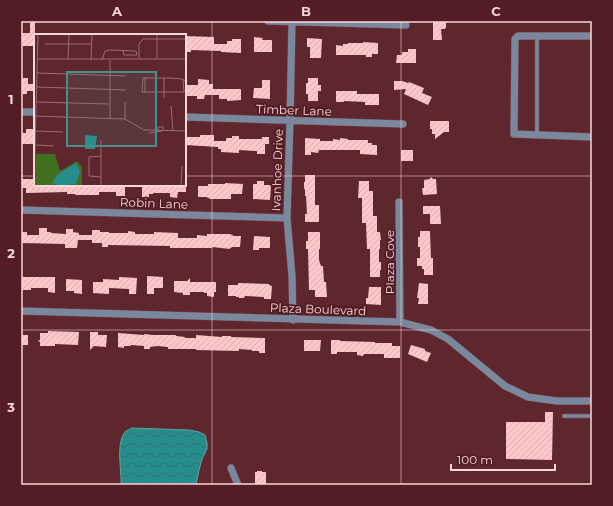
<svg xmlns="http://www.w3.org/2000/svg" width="613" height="506" viewBox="0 0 613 506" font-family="Montserrat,sans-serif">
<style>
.water{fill:url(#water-waves);stroke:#65a3a3}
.building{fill:url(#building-hatch)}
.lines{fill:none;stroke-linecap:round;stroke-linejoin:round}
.lane-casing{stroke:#7a464c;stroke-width:5}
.street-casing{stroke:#7a464c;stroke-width:8}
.lane{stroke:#79889d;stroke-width:3.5}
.street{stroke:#79889d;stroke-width:7}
.grid{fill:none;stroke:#f9d6d7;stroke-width:1;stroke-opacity:0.55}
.labels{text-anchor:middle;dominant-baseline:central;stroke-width:4;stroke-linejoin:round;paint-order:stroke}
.street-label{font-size:12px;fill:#f9d6d7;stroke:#521d24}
.inset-road{fill:none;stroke:#9c6d71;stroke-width:1}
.view{fill:#4a8e88;fill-opacity:0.15;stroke:#4a8e88;stroke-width:2}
.inset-edge{fill:none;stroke:#f9d6d7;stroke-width:2}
.neatline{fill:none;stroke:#f9d6d7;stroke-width:1.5}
.grid-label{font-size:13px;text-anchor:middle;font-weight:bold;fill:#f9d6d7}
</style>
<defs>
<pattern id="water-waves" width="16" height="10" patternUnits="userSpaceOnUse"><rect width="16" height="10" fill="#268d8d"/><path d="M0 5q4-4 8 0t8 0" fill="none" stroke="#337272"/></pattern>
<pattern id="building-hatch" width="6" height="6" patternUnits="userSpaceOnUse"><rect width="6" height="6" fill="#fcc8ca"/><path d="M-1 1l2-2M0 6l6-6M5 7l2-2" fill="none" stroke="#d9adae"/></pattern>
</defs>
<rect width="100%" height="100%" fill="#5e272d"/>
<path class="water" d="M131,428L189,430L199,432L205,435L207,443V449L202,459L199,470L196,485H121C122,471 115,442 126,431C126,431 131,429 131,428Z"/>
<path class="building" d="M433,21H446V28H445V29H441L442,40H433Z
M30,22H35V46H21V33H30Z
M185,36L214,37V44H227V41H232V39H241V53L221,52V51L191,50V52H185Z
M254,37L263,38L262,40H272V52H254Z
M307,38L322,39L321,58H310V47H307Z
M363,42L378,43V54H372V57H366V55H336V45L343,46V44H348V43H363Z
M408,49H416V63H396L397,55H402V52H408Z
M21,78H28V84H35V91H27V94H21Z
M308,78H318V85H321V91H318V101H308V94H306V83H308Z
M198,79L209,80V84H213V89H241V100L227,101V99H219V95H205L204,99H197V96H185V85H198Z
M262,80H270V99L253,98L254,88H262Z
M394,81H402L408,83L409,82L424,88L422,93L432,97L428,105L404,94L406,89L394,90Z
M336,91H357V94H379V105H365V102L344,101V102H336Z
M430,121H449V132H444L435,139V134H432V129H430Z
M26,129H35V144H21V133H26Z
M200,135H214V141H226V138H232V136H239V139H262V137H269V144H265V154H257V151L239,150V153L221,152V149H218V147L185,145V137H200Z
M305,138L320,139V141H333V139L340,140V138L348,139V140H368V143H372V145H377V155L360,154V150H319L318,153L311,152V155H305Z
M401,150H413V161H401Z
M305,175H315V205H319V222H305V214H307L306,196H305V189H304V182H305Z
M431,177L433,179H436L437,194L423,195L422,188H424V180L430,179Z
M21,179H34L33,185H125V196H116V192H99V195H75V194H67V192L26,193V188H21Z
M257,181H264V185H271L270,200L253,199V184H257Z
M359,181H369V191H373V216H377V232H380L381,240H380V249H379V262H381V270H380V277H370V249H367L366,223H362V198H358Z
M225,183L243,184L242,194H231V199H209V198L206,197H198V186H208V184H225Z
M142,185H186V192H178L177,198L170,197V193H153V194H149V197H142Z
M423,206H440L441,224H430V214H423Z
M39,228H47V232H51V233L66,234V229H73V232L79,233V235H92V230H100V232H109V233H128V231L135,232V234H154V232L178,233V238H197V235L207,236V234H229L233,235V236H241L240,247H233L230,248V249L212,247V248H170V246L108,245V247H102V243H92V240H78L77,248H65V244L21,243V232H27V235H39Z
M420,231H430L431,258H433V275H424V269H422V266H417V258H420V247H418V237H420Z
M308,232H320V249H319V260L321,266H323L324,282H326L327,297H315V290H309L308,249H306V241H308Z
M254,236L270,237V248H259V250H253Z
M147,276L163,277V288H154V294H147Z
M22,277H55V293L48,292V288H31V290H21V280H22Z
M119,277L137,278L136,294H129V289L109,288V294L93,293V282H103V279L119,280Z
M190,278V282H216V292H214V297L207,296V293H204V292H190V295H183V293L174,292V281H187Z
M66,279L82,280V294L74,293V291H66Z
M238,283L269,284V285L272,286L271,299H264V297L245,296L244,298H239V297H236V296H228V285H238Z
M419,283L428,284V304H418L419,298H417Z
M369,287H381V305L366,304V298H368Z
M48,331L79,332L78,345L55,344V346H40V342L38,341L40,340V333H48Z
M90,332H98V335H107L106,347L94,346L90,350Z
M118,333L144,335V334L153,335H176V336L185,337V338H196V335L222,337V336H231V337L265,338V353H259V351H252V350L239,349V351L196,350V349H168V347L157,346L150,347V349H144V346L131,345L130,346H124V348L118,347Z
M21,335H28V345H21Z
M304,340H321L320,351H304Z
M331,340H340V341L375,342V343H392V346H400V358H384V354H364L363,356L357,355V352H337V354H331Z
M411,345L425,349V351L431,353L427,362L408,354Z
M545,412H553L552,460L506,459V422H545Z
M257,471H262V472H266V485H255V472H257Z"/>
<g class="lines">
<defs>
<path id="lane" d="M537,135V36
M564,416H592"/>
<path id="street" d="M268,21L406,25
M292,21L290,121L287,218L292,276L293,320
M592,36H518L515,39L514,134L592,137
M21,112H35
M185,117L403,124
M399,202L400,322
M21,210L287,218
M21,311L400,322L431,330L448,339L505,386L528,397L557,401H592
M231,468L238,485"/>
</defs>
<use href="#lane" class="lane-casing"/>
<use href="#street" class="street-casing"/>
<use href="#lane" class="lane"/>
<use href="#street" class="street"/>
</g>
<path class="grid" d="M212,21V485M401,21V485M21,176H35M185,176H592M21,330H592"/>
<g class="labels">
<g class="street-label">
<text transform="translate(294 110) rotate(2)">Timber Lane</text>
<text transform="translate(277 170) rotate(-88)">Ivanhoe Drive</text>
<text transform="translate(154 203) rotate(2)">Robin Lane</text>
<text transform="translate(389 262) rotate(-90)">Plaza Cove</text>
<text transform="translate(318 309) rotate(2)">Plaza Boulevard</text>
</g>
</g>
<g transform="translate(34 34)">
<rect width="152" height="152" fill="#5e272d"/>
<path d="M2,120H21L26,137L43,127L48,133V152H0Z" fill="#40701f"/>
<path d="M51,101L63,102L61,115H51ZM42,129L46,137L42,150L25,152L18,149L24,140Z" fill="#268d8d"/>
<path class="inset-road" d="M11,10H58M3,25H152M34,25L35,0M105,25V10L109,5H152M123,25V0M57,26L58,0M68,26L71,17L75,16L102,17L103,21H90L89,16M3,39L92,42M149,46L150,58H108L109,44H137L148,45L152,47M3,53L92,56M111,58V43M130,64V44M3,68L75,70M91,68V85M137,72L139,97M0,82L91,85L110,96L152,97M76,85V26M2,97L29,98M124,97V93H129V97M115,99L128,97M2,111L20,112M67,143L55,142V123L67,122M0,152L4,0M67,152V106M147,152L148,132"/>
<path class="view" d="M33,38H122V112H33Z"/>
<rect width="152" height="152" class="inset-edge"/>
</g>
<rect width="613" height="506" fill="none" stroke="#521d24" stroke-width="44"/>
<path d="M451 464v6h104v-6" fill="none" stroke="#f9d6d7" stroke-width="2"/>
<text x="457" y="464" font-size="12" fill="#f9d6d7" stroke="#521d24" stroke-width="3" paint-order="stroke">100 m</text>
<rect x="22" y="22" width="569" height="462" class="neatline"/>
<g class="grid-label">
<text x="117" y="16">A</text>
<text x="306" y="16">B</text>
<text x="496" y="16">C</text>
<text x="11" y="104">1</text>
<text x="11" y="258">2</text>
<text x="11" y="412">3</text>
</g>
</svg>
